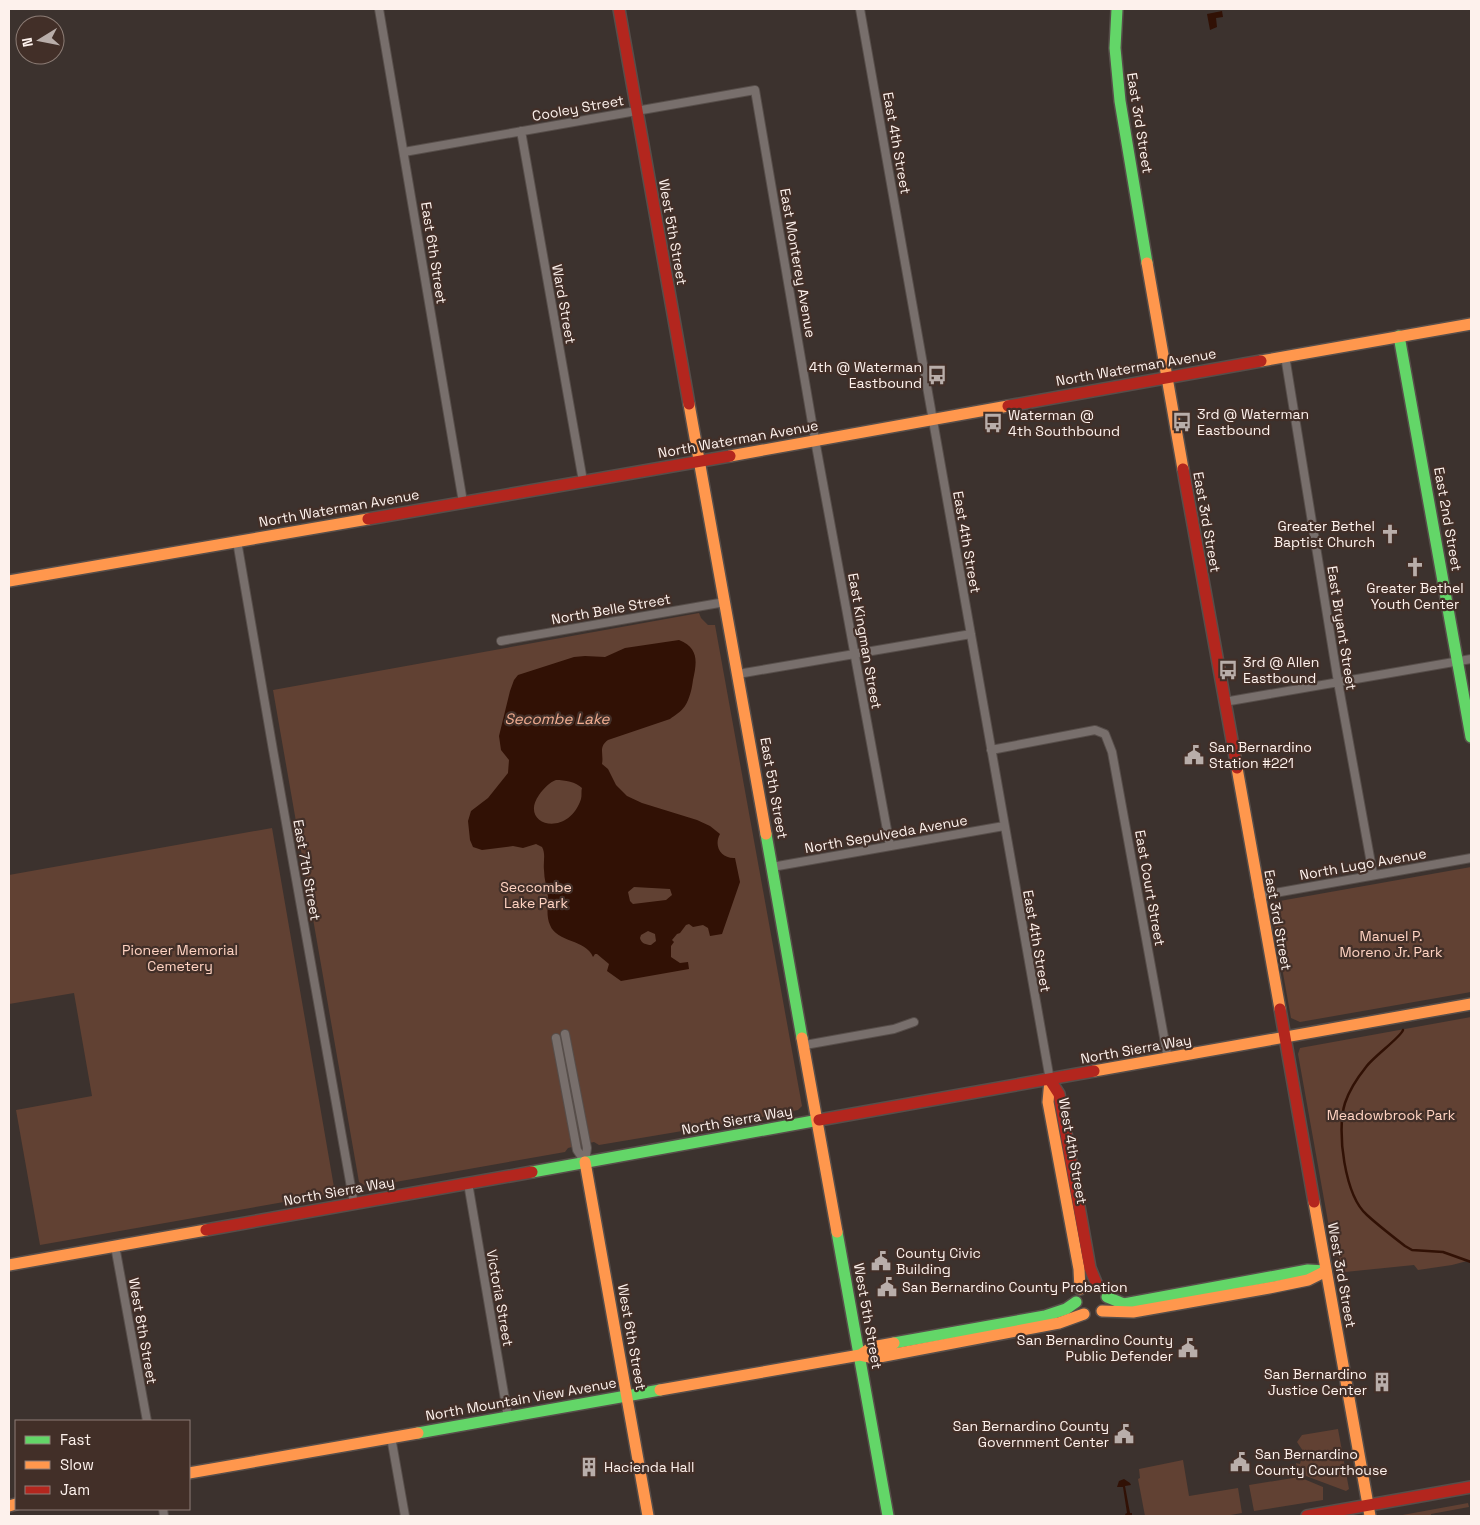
<svg xmlns="http://www.w3.org/2000/svg" width="1480" height="1525" viewBox="0 0 1480 1525" font-family="'Space Grotesk',sans-serif">
<style>
.green{fill:#614133}
.water{fill:#311105;fill-rule:evenodd}
.lines{fill:none;stroke-linecap:round;stroke-linejoin:round}
.stream{stroke:#311105;stroke-width:2.5}
.street-casing{stroke:#574e4a;stroke-width:10}
.fast-casing{stroke:#574e4a;stroke-width:14}
.slow-casing{stroke:#574e4a;stroke-width:14}
.jam-casing{stroke:#574e4a;stroke-width:14}
.street{stroke:#786f6c;stroke-width:8}
.fast{stroke:#63d668;stroke-width:11}
.slow{stroke:#ff974d;stroke-width:11}
.jam{stroke:#b3261e;stroke-width:11}
.labels{text-anchor:middle;dominant-baseline:central;stroke-width:4.5;stroke-linejoin:round;paint-order:stroke}
.street-label{font-size:14px;fill:#fdf1ec;stroke:#422f28}
.poi-label{font-size:14px;fill:#fdf1ec;stroke:#422f28;text-anchor:start}
.park-label{font-size:14px;fill:#ffd3c2;stroke:#422f28}
.water-label{font-size:15px;font-style:italic;fill:#f2ad91;stroke:#422f28}
</style>
<rect width="100%" height="100%" fill="#3c322e"/>
<path class="green" d="M699,613L701,618L708,625H715L802,1106L798,1110L736,1122L599,1145L594,1142L568,1148L565,1152L367,1187L359,1182L273,690Z
M272,828L335,1193L40,1245L16,1110L92,1096L74,993L9,1004V875Z
M1471,867V992L1300,1022L1291,1018L1271,906L1274,902Z
M1471,1017V1260L1452,1265L1418,1270L1414,1265L1345,1272L1339,1258L1334,1255L1298,1054L1300,1048Z
M1338,1429L1349,1489L1346,1491L1298,1473L1296,1463L1300,1464L1303,1451L1297,1442L1302,1435Z
M1183,1460L1189,1496L1238,1488L1242,1513L1225,1516H1145L1138,1479L1140,1478L1139,1469Z
M1299,1477L1323,1487V1500L1254,1511L1249,1485Z
M1468,1503L1469,1507L1431,1514V1516H1397Z"/>
<path class="water" d="M1222,11L1223,17L1216,18L1217,27L1210,30L1207,14Z
M679,640C699,648 697,662 693,680C692,688 690,698 685,706C681,712 675,715 670,719L608,740C598,747 604,754 602,764L608,769L616,785L627,796L642,803L697,820L710,826L720,834C713,847 722,859 735,858L740,882L722,934L710,936L708,928L703,925L693,927L689,924L686,925L680,933L677,934L672,940L674,942L671,946V957L680,963L688,962L689,969L621,981L607,971L609,964L597,954H595L593,957C586,939 557,943 550,925C546,916 548,907 548,897C547,888 544,879 544,870C543,862 546,854 542,847L536,844L523,848L513,846L482,850L473,847L470,840L468,821L471,811L488,798L508,773L509,760L501,750L499,736L510,691L514,680L518,675L574,657L585,656L605,657L625,648ZM556,780C565,780 576,782 582,788C581,791 582,795 581,799C568,839 518,825 539,795C543,789 550,782 556,780ZM634,887L670,889L672,895L666,900L633,904L630,901L628,892ZM648,931L655,934L656,941L651,945C646,945 641,943 640,938L641,935Z
M1124,1479L1130,1483L1131,1485L1125,1486L1130,1513H1132V1516H1126L1125,1514L1127,1513L1123,1487H1117L1119,1481Z"/>
<g class="lines">
<path class="stream" d="M1403,1030C1401,1037 1373,1057 1366,1067C1358,1077 1349,1091 1345,1103C1336,1131 1345,1196 1367,1215C1379,1226 1392,1236 1405,1246L1412,1250L1443,1252L1471,1262"/>
<defs>
<path id="street" d="M379,9L463,502
M860,9L1050,1080
M521,131L583,481
M404,152L755,90L815,440L890,846
M1285,356L1338,682L1373,874
M237,541L273,750L354,1204
M501,641L725,602
M738,674L971,634
M1224,702L1471,659
M991,750L1095,730L1105,734L1112,752L1168,1059
M772,867L1004,826
M1258,896L1471,858
M565,1034L587,1148L585,1162
M556,1038L577,1150L585,1162
M805,1045L894,1029L914,1022
M468,1183L508,1417
M115,1246L147,1421
M391,1437L405,1516
M163,1509L164,1516"/>
<path id="fast" d="M1117,9L1115,48L1120,101L1147,263
M1399,336L1471,737
M766,834L802,1038
M532,1172L819,1120
M837,1232L888,1516
M1107,1297L1124,1304L1308,1270L1326,1271
M894,1343L1045,1316L1066,1309L1076,1302
M418,1433L660,1390"/>
<path id="slow" d="M1147,263L1183,469
M1261,361L1471,324
M689,404L766,834
M730,456L1008,406
M9,581L368,519
M1237,768L1280,1009
M802,1038L837,1232
M1094,1071L1471,1004
M1050,1080L1048,1102L1079,1269L1080,1289
M585,1162L648,1516
M1314,1202L1370,1516
M9,1265L206,1230
M1102,1311L1133,1312L1269,1288L1308,1280L1326,1271
M860,1355L874,1358L1059,1323L1084,1314
M660,1390L860,1355L872,1347L894,1343
M189,1473L418,1433
M9,1506L16,1504"/>
<path id="jam" d="M619,9L689,404
M1008,406L1261,361
M1183,469L1237,768
M368,519L730,456
M1280,1009L1314,1202
M1050,1080L1059,1094L1090,1268L1097,1285
M819,1120L1094,1071
M206,1230L532,1172
M1307,1516L1471,1487"/>
</defs>
<use href="#street" class="street-casing"/>
<use href="#fast" class="fast-casing"/>
<use href="#slow" class="slow-casing"/>
<use href="#jam" class="jam-casing"/>
<use href="#street" class="street"/>
<use href="#fast" class="fast"/>
<use href="#slow" class="slow"/>
<use href="#jam" class="jam"/>
</g>
<defs>
<symbol id="bus-bare" viewBox="-9 -9 18 18"><path d="M-5-6H5V4H4V6H2V4H-2V6H-4V4H-5ZM-3.5-4V0h7V-4ZM-3.5 1.2v1.5H-2V1.2ZM2 1.2v1.5H3.5V1.2Z" fill="#b9aeaa" stroke="#422f28" stroke-width="2.5" paint-order="stroke"/></symbol>
<symbol id="church-bare" viewBox="-9 -9 18 18"><path d="M-1.2-6h2.4v3.5h3.3v2.4h-3.3V6h-2.4V-.1h-3.3v-2.4h3.3Z" fill="#b9aeaa" stroke="#422f28" stroke-width="2.5" paint-order="stroke"/></symbol>
<symbol id="civic-bare" viewBox="-9 -9 18 18"><path d="M-.6-6.5H3V-4.5H.6V-3L4-1V1h2V6H-6V1h2V-1L-.6-3ZM-1.2 2.5V6h2.4V2.5Z" fill="#b9aeaa" stroke="#422f28" stroke-width="2.5" paint-order="stroke"/></symbol>
<symbol id="building-bare" viewBox="-9 -9 18 18"><path d="M-4-6H4V6H1V3H-1V6H-4ZM-2.5-4.3h1.7v1.8h-1.7ZM.8-4.3h1.7v1.8H.8ZM-2.5-1h1.7V.8h-1.7ZM.8-1h1.7V.8H.8Z" fill="#b9aeaa" stroke="#422f28" stroke-width="2.5" paint-order="stroke"/></symbol>
</defs>
<g fill-rule="evenodd">
<use href="#bus-bare" x="923" y="361" width="28" height="28"/>
<use href="#bus-bare" x="1168" y="408" width="28" height="28"/>
<use href="#bus-bare" x="979" y="409" width="28" height="28"/>
<use href="#church-bare" x="1376" y="520" width="28" height="28"/>
<use href="#church-bare" x="1401" y="553" width="28" height="28"/>
<use href="#bus-bare" x="1214" y="656" width="28" height="28"/>
<use href="#civic-bare" x="1180" y="741" width="28" height="28"/>
<use href="#civic-bare" x="867" y="1247" width="28" height="28"/>
<use href="#civic-bare" x="873" y="1273" width="28" height="28"/>
<use href="#civic-bare" x="1174" y="1334" width="28" height="28"/>
<use href="#building-bare" x="1368" y="1368" width="28" height="28"/>
<use href="#civic-bare" x="1110" y="1420" width="28" height="28"/>
<use href="#civic-bare" x="1226" y="1448" width="28" height="28"/>
<use href="#building-bare" x="575" y="1453" width="28" height="28"/>
</g>
<g class="labels">
<g class="street-label">
<text transform="translate(578 108) rotate(-10)">Cooley Street</text>
<text transform="translate(1140 123) rotate(81)">East 3rd Street</text>
<text transform="translate(897 143) rotate(80)">East 4th Street</text>
<text transform="translate(673 232) rotate(80)">West 5th Street</text>
<text transform="translate(434 253) rotate(81)">East 6th Street</text>
<text transform="translate(798 263) rotate(80)">East Monterey Avenue</text>
<text transform="translate(564 304) rotate(80)">Ward Street</text>
<text transform="translate(1136 367) rotate(-10)">North Waterman Avenue</text>
<text transform="translate(738 439) rotate(-10)">North Waterman Avenue</text>
<text transform="translate(339 508) rotate(-10)">North Waterman Avenue</text>
<text transform="translate(1448 519) rotate(80)">East 2nd Street</text>
<text transform="translate(1207 522) rotate(80)">East 3rd Street</text>
<text transform="translate(967 542) rotate(80)">East 4th Street</text>
<text transform="translate(611 609) rotate(-10)">North Belle Street</text>
<text transform="translate(1342 628) rotate(81)">East Bryant Street</text>
<text transform="translate(865 641) rotate(80)">East Kingman Street</text>
<text transform="translate(774 788) rotate(80)">East 5th Street</text>
<text transform="translate(886 834) rotate(-10)">North Sepulveda Avenue</text>
<text transform="translate(1363 864) rotate(-10)">North Lugo Avenue</text>
<text transform="translate(307 870) rotate(80)">East 7th Street</text>
<text transform="translate(1150 888) rotate(80)">East Court Street</text>
<text transform="translate(1278 920) rotate(80)">East 3rd Street</text>
<text transform="translate(1037 941) rotate(80)">East 4th Street</text>
<text transform="translate(1136 1049) rotate(-10)">North Sierra Way</text>
<text transform="translate(737 1120) rotate(-10)">North Sierra Way</text>
<text transform="translate(1073 1151) rotate(80)">West 4th Street</text>
<text transform="translate(339 1191) rotate(-10)">North Sierra Way</text>
<text transform="translate(1342 1275) rotate(80)">West 3rd Street</text>
<text transform="translate(500 1298) rotate(80)">Victoria Street</text>
<text transform="translate(868 1316) rotate(80)">West 5th Street</text>
<text transform="translate(143 1331) rotate(80)">West 8th Street</text>
<text transform="translate(632 1337) rotate(80)">West 6th Street</text>
<text transform="translate(521 1399) rotate(-10)">North Mountain View Avenue</text>
</g>
<g class="poi-label">
<text x="922" y="367" text-anchor="end">4th @ Waterman<tspan x="922" dy="16">Eastbound</tspan></text>
<text x="1197" y="414">3rd @ Waterman<tspan x="1197" dy="16">Eastbound</tspan></text>
<text x="1008" y="415">Waterman @<tspan x="1008" dy="16">4th Southbound</tspan></text>
<text x="1375" y="526" text-anchor="end">Greater Bethel<tspan x="1375" dy="16">Baptist Church</tspan></text>
<text x="1415" y="588" text-anchor="middle">Greater Bethel<tspan x="1415" dy="16">Youth Center</tspan></text>
<text x="1243" y="662">3rd @ Allen<tspan x="1243" dy="16">Eastbound</tspan></text>
<text x="1209" y="747">San Bernardino<tspan x="1209" dy="16">Station #221</tspan></text>
<text x="896" y="1253">County Civic<tspan x="896" dy="16">Building</tspan></text>
<text x="902" y="1287">San Bernardino County Probation</text>
<text x="1173" y="1340" text-anchor="end">San Bernardino County<tspan x="1173" dy="16">Public Defender</tspan></text>
<text x="1367" y="1374" text-anchor="end">San Bernardino<tspan x="1367" dy="16">Justice Center</tspan></text>
<text x="1109" y="1426" text-anchor="end">San Bernardino County<tspan x="1109" dy="16">Government Center</tspan></text>
<text x="1255" y="1454">San Bernardino<tspan x="1255" dy="16">County Courthouse</tspan></text>
<text x="604" y="1467">Hacienda Hall</text>
</g>
<g class="park-label">
<text x="536" y="887">Seccombe<tspan x="536" dy="16">Lake Park</tspan></text>
<text x="1391" y="936">Manuel P.<tspan x="1391" dy="16">Moreno Jr. Park</tspan></text>
<text x="180" y="950">Pioneer Memorial<tspan x="180" dy="16">Cemetery</tspan></text>
<text x="1391" y="1115">Meadowbrook Park</text>
</g>
<g class="water-label">
<text x="557" y="718">Secombe Lake</text>
</g>
</g>
<rect width="1480" height="1525" fill="none" stroke="#fdf1ec" stroke-width="20"/>
<rect x="15" y="1420" width="175" height="90" fill="#422f28" stroke="#8d7d76"/>
<rect x="25" y="1436" width="25" height="8" fill="#63d668" stroke="#8d7d76"/>
<text x="60" y="1445" font-size="15" fill="#fdf1ec">Fast</text>
<rect x="25" y="1461" width="25" height="8" fill="#ff974d" stroke="#8d7d76"/>
<text x="60" y="1470" font-size="15" fill="#fdf1ec">Slow</text>
<rect x="25" y="1486" width="25" height="8" fill="#b3261e" stroke="#8d7d76"/>
<text x="60" y="1495" font-size="15" fill="#fdf1ec">Jam</text>
<g transform="translate(40 40) rotate(260)"><circle r="24" fill="#422f28" stroke="#8d7d76"/>
<path d="M0-4L9 19L0 12L-9 19Z" fill="#b9aeaa"/>
<text y="-8" font-size="14" font-weight="bold" text-anchor="middle" fill="#fdf1ec">N</text>
</g>
</svg>
